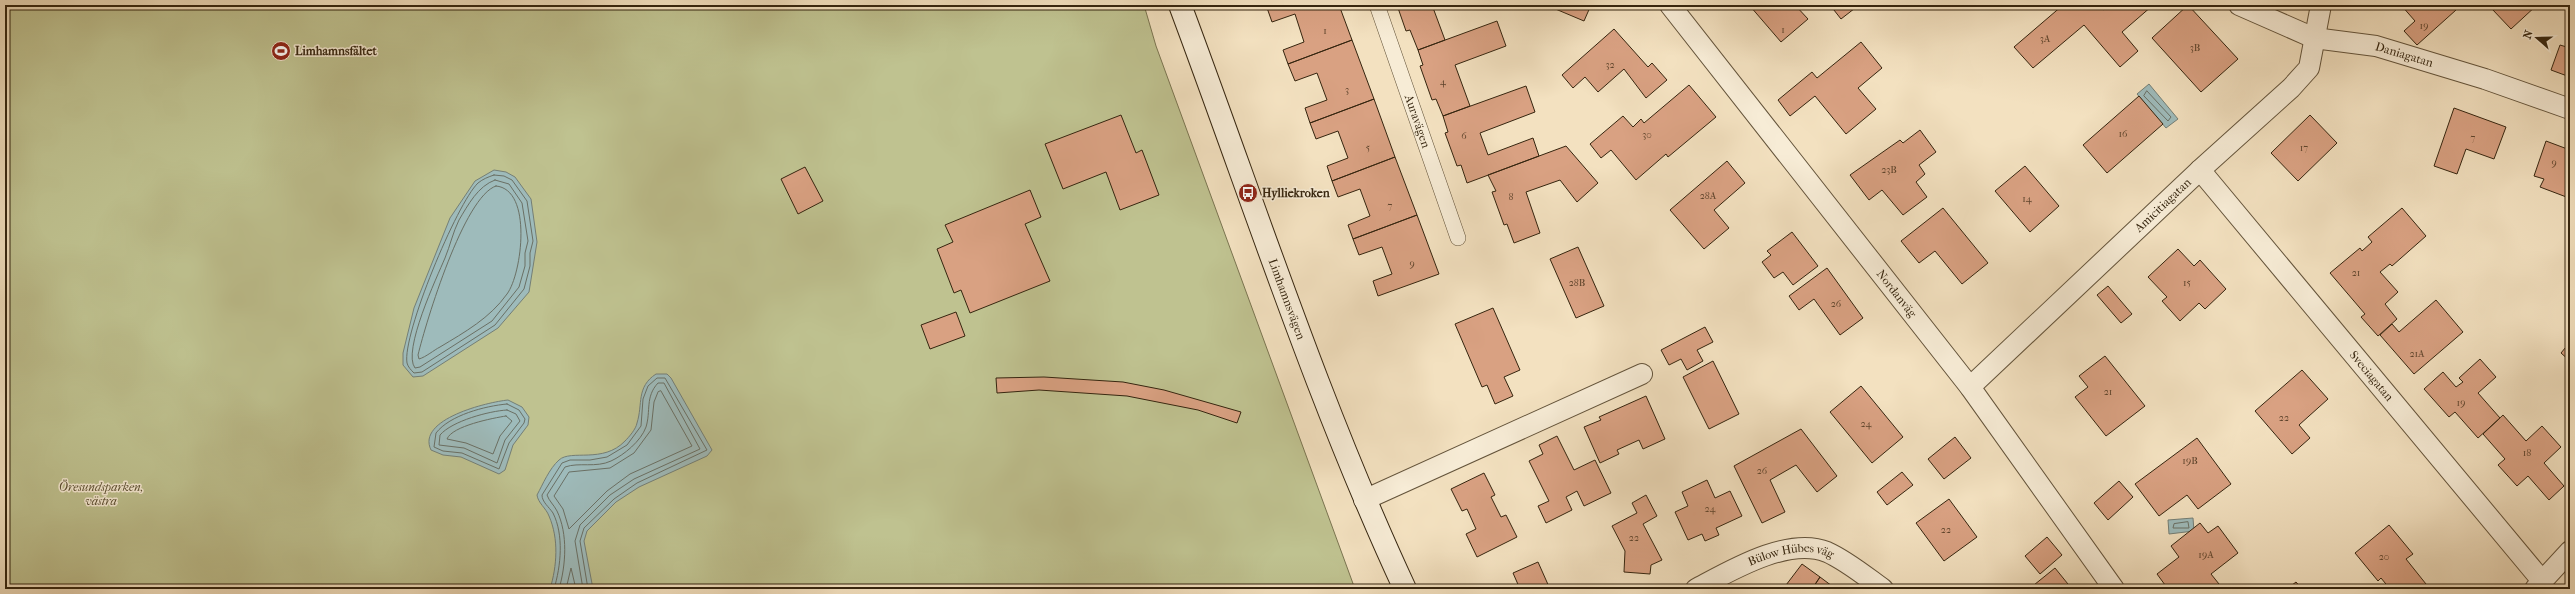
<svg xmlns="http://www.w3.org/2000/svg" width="2575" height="594" viewBox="0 0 2575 594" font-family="'IM FELL French Canon',serif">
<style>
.green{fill:#bfc290;stroke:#7a7450}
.water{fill:#9ebbbb;stroke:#747f76}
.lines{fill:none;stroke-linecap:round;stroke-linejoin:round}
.shore{stroke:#6a7065;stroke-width:1}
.building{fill:#d9a182;stroke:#35250f}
.pedestrian-casing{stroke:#64543b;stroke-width:16}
.minor-casing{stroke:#64543b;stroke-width:22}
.secondary-casing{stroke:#35250f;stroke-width:24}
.pedestrian{stroke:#f7ecd6;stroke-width:15}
.minor{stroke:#f7ecd6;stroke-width:20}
.secondary{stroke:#f7ecd6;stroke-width:22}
.labels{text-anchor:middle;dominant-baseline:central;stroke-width:3;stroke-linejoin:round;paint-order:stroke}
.number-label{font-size:10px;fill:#5e442c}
.poi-label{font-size:12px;font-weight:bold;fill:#35250f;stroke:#f7ecd6;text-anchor:start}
.street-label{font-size:12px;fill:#35250f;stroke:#f7ecd6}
.park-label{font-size:12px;font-style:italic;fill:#584c2f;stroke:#f7ecd6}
</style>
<rect width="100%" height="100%" fill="#f3e1c0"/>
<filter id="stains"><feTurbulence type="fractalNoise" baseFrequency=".005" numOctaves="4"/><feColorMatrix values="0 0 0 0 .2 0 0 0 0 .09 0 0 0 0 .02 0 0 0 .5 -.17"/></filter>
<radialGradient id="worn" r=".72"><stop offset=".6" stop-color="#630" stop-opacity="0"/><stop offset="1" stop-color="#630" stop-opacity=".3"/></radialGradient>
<path class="green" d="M5,5H1144L1156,46L1355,589H5Z"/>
<path class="water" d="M2149,84L2178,119L2166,128L2137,94Z
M494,170L506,172L515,177L531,199L537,242L529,292L498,328L423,376L413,377L403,365V353L414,308L450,218L475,181Z
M656,374H667L671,378L712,450L707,456L639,487L616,502L587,531L584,541L593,589H550C557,566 559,539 549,516C546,508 538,503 537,495C543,484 549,469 559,460C571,449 603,464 625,441C629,437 636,429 637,423C643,404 636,387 656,374Z
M508,400L522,407L529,417L528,425L513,445L505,470L499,474L461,457L443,455L431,450C416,419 488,402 508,400Z
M2193,518L2194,531L2169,534L2168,520Z"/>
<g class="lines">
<path class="shore" d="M2147,91L2171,117L2168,121L2144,96Z
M494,175L504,176L512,180L527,201L533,241L530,253V266L524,289L495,325L422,372L414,373C411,370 408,367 407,363C402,335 457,203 478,183C483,179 488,177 494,175Z
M495,180L509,184L522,203L528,241L525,253V266L519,287L492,321L420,367L415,368C402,351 437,277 445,258C450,246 453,232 459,220C468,205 478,186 495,180Z
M496,186C533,189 522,274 507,294C490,318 465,332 440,347C434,350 426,357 419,359L418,355C426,322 464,196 496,186Z
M661,391L692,446L630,474L607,491L569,529L563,509L554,496L569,472L610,468L634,453L651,430L654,402L658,392Z
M507,404L519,410L525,419L524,423L509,443L499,469L462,453L443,451L434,447L436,433C450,415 485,406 507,404Z
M507,410L516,414L520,421L505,440L497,463L464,448L439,445L440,435C452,421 489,411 507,410Z
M506,416L512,421L500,436L493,454L466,443L447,439C452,426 493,418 506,416Z
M2188,522L2189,528H2173L2174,524Z
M554,589C561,566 564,535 553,513C549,507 542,502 542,495L562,463L570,460H590L607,457L627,445L641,426L643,399L648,386L657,378H665L707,450L637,483L614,499L584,528L580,541L588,589
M559,589C566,565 568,534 557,511C554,505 549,501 547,495L565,467C579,462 596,468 611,461C624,455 641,441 646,427C651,411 645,397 658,383H664L700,449L634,479L610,495L580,525L575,541L583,589
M566,589L571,568L576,589"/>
</g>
<path class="building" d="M1266,5H1339L1352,40L1288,64L1283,50L1304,42L1295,14L1272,22Z
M1397,5H1432L1445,40L1418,50L1410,30L1406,31Z
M1546,5H1591L1584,21Z
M1795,5L1808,19L1781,42L1750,6Z
M1830,5H1859L1841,19Z
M2063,5H2098L2103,10L2109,5L2152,6L2122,32L2138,51L2120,67L2084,25L2033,68L2014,47Z
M2188,5L2238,59L2201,92L2152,38Z
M2401,5H2452L2456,10L2417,45L2404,31L2415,21Z
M2496,5H2537L2511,29L2492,9Z
M1497,21L1506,46L1455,65L1470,106L1443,116L1436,99L1432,100L1420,66L1423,65L1418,50Z
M1614,29L1648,67L1652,63L1667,80L1646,98L1624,69L1598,92L1585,77L1573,88L1562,75Z
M1352,40L1374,99L1310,123L1305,108L1327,100L1317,73L1295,81L1288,64Z
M1861,42L1882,68L1858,88L1876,109L1846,134L1815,96L1790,116L1778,100L1812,72L1817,78Z
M2560,45L2570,48V77L2551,70Z
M1689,85L1716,117L1668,157L1666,154L1636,180L1611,150L1601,158L1590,144L1623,116L1633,127L1641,119L1644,123Z
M1526,86L1535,112L1480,133L1488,155L1533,138L1539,156L1467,183L1461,165L1457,166L1445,133L1448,132L1443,116Z
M2139,96L2163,124L2107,173L2083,145Z
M1374,99L1395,157L1332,181L1327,166L1348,158L1338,131L1316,139L1310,123Z
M2454,108L2506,127L2494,159L2466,149L2457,174L2434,166Z
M1121,115L1136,153L1142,150L1159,195L1120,210L1106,172L1063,189L1045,144Z
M2310,115L2337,143L2298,181L2271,153Z
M1920,130L1936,152L1919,165L1925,174L1916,182L1927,197L1903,215L1882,190L1869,200L1850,175L1900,140L1903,143Z
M2546,141L2570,150L2569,198L2540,187L2544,179L2534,176Z
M1566,146L1598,183L1577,202L1560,180L1526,192L1540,233L1514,243L1507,224L1504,225L1492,192L1496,191L1488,175Z
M1395,157L1417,215L1353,239L1348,225L1370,216L1360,189L1338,197L1332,181Z
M1727,161L1745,183L1714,210L1729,228L1704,249L1670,210Z
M2025,166L2059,206L2030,232L1995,191Z
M805,167L823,201L798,214L781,179Z
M1030,190L1041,217L1025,224L1050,281L970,313L961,290L954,293L937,249L953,242L945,225Z
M1943,208L1988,263L1962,284L1935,251L1919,263L1901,241Z
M2402,208L2426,236L2392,266L2390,264L2380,272L2398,292L2385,304L2397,319L2378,336L2361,317L2365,314L2330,273L2360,248L2362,251L2372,242L2368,237Z
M1417,215L1439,274L1378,296L1373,281L1392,274L1382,247L1359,255L1353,239Z
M1792,232L1818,266L1793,285L1783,272L1774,278L1762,262L1771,255L1767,251Z
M1578,247L1604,306L1576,318L1550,259Z
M2178,249L2194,266L2200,260L2226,289L2205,309L2199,303L2180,321L2162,301L2167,297L2148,277Z
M1827,268L1863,318L1840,335L1814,299L1799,310L1789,296Z
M2108,286L2132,314L2121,323L2097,295Z
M2436,300L2463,332L2414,374L2380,335L2392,324L2399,332Z
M1493,308L1520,370L1504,377L1513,396L1495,404L1487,385L1482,387L1455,324Z
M956,312L965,336L930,349L921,325Z
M1705,327L1713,342L1697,350L1703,361L1687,370L1681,359L1669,365L1661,350Z
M2570,342V361L2561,353Z
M2105,356L2145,406L2106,436L2075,397L2088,387L2079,376Z
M2480,359L2496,377L2478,393L2500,418L2478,438L2455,412L2449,417L2424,389L2443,372L2456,387L2463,382L2459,378Z
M1713,361L1739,414L1709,429L1683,377Z
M2302,370L2328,399L2299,425L2310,438L2292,454L2255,411Z
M1044,377L1123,382L1164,390L1241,412L1237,423L1198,410L1127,396L1039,390L997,393L996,378Z
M1861,386L1903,437L1872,463L1830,412Z
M1646,396L1665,439L1643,449L1639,440L1617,450L1619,454L1600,463L1584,427L1601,420L1599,417Z
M2503,415L2526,441L2542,426L2561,447L2544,463L2564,486L2549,500L2528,476L2517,486L2498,465L2505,459L2483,434Z
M1801,429L1837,476L1817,492L1796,465L1770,480L1785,512L1762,523L1734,466Z
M1557,436L1574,470L1595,460L1611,493L1584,506L1577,491L1566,497L1572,510L1546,523L1538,506L1549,501L1529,461L1543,454L1539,445Z
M1955,437L1971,458L1944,479L1928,459Z
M2197,438L2231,484L2198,509L2187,495L2159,516L2135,484Z
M1902,472L1913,485L1887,505L1877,492Z
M1484,473L1495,495L1491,497L1501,517L1506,515L1517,537L1477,557L1466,534L1476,529L1467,509L1462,511L1451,489Z
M1707,480L1715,498L1730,491L1742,516L1716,528L1719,535L1705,541L1702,534L1688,540L1675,512L1688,506L1682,492Z
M2119,481L2133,497L2108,520L2094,503Z
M1646,495L1657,516L1643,524L1662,560L1651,565L1650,574L1624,572L1625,551L1612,526L1637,513L1632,503Z
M1949,499L1977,537L1944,561L1916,523Z
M2200,523L2208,533L2218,526L2238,553L2211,574L2223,589H2168L2157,574L2179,557L2171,546Z
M2389,525L2413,554L2406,559L2430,589H2390L2381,578L2378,581L2355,553Z
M2047,537L2062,555L2040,574L2025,556Z
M1538,562L1550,589H1520L1513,573Z
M1802,564L1820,577L1812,589H1783Z
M2055,568L2072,589H2029Z
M1820,577L1836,589H1812Z
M2296,582L2302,589H2287Z"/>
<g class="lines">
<defs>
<g id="pedestrian">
<path id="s1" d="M1377,5L1458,238"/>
</g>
<g id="minor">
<path id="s2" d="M1670,5L1970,387L2114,589"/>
<path id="s3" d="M2239,5L2314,38L2376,46L2485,79L2570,109"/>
<path id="s4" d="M2200,170L2543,582"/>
<path id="s5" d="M1970,387L2200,170L2291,88L2309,68L2321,5"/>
<path d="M1364,500L1642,374"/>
<path id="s6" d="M1696,589C1730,571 1788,536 1827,552C1847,561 1865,576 1883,589"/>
<path d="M2535,589L2570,551"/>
</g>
<g id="secondary">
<path id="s7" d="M1180,5C1253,200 1317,400 1405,589"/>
</g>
</defs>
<use href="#pedestrian" class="pedestrian-casing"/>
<use href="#minor" class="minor-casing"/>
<use href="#secondary" class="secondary-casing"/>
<use href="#pedestrian" class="pedestrian"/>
<use href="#minor" class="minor"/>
<use href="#secondary" class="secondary"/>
</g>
<defs>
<symbol id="stadium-disc" viewBox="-11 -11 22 22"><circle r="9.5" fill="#8f2418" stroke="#f7ecd6"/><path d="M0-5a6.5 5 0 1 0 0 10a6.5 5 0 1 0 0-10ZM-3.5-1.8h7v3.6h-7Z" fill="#fff"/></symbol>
<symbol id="bus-disc" viewBox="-11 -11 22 22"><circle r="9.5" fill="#8f2418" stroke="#f7ecd6"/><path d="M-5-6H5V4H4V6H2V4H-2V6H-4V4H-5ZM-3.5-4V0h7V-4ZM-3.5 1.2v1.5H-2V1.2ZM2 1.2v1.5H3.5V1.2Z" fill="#fff"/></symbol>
</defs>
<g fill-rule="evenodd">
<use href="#stadium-disc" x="270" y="40" width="22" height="22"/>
<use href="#bus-disc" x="1237" y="182" width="22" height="22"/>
</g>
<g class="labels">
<g class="number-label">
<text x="2424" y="26">19</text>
<text x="1783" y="30">1</text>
<text x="1325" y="31">1</text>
<text x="2045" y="39">3A</text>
<text x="2195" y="48">3B</text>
<text x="1610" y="65">32</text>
<text x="1443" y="82">4</text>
<text x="1347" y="90">3</text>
<text x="2123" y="134">16</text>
<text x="1647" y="135">30</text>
<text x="1464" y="136">6</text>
<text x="2473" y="138">7</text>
<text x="1368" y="148">5</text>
<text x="2304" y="148">17</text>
<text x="2554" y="163">9</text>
<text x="1889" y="170">23B</text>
<text x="1708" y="196">28A</text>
<text x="1511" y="197">8</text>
<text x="2027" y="199">14</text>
<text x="1390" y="206">7</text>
<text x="1412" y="264">9</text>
<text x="2356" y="273">21</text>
<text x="1577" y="283">28B</text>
<text x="2187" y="283">15</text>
<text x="1836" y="304">26</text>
<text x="2417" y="354">21A</text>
<text x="2108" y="392">21</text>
<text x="2461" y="403">19</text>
<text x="2284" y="418">22</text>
<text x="1866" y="424">24</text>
<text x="2527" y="453">18</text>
<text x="2190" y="461">19B</text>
<text x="1762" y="471">26</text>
<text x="1710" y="509">24</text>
<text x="1946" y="530">22</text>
<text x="1634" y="538">22</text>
<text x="2206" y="555">19A</text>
<text x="2384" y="557">20</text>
</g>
<g class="poi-label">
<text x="295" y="51">Limhamnsfältet</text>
<text x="1262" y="193">Hylliekroken</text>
</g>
<g class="street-label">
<text stroke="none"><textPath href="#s3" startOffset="174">Daniagatan</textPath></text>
<text stroke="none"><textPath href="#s1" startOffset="123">Auravägen</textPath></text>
<text stroke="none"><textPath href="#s5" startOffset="265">Amicitiagatan</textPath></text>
<text stroke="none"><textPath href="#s2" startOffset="367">Nordanväg</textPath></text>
<text stroke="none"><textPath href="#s7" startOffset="313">Limhamnsvägen</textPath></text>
<text stroke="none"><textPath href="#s4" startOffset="268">Sveciagatan</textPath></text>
<text stroke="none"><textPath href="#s6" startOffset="103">Bülow Hübes väg</textPath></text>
</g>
<g class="park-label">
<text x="101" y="487">Öresundsparken,<tspan x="101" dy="14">västra</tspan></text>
</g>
</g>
<rect width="2575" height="594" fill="none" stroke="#f3e1c0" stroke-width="20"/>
<rect x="6" y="6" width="2563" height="582" fill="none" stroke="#35250f" stroke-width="2"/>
<rect x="10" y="10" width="2555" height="574" fill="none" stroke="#35250f"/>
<g transform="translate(2537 38) rotate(290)" stroke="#f7ecd6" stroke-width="3" paint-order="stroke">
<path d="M0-3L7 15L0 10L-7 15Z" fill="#35250f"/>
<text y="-6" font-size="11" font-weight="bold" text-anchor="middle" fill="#35250f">N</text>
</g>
<rect width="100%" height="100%" filter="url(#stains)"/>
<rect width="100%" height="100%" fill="url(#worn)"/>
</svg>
